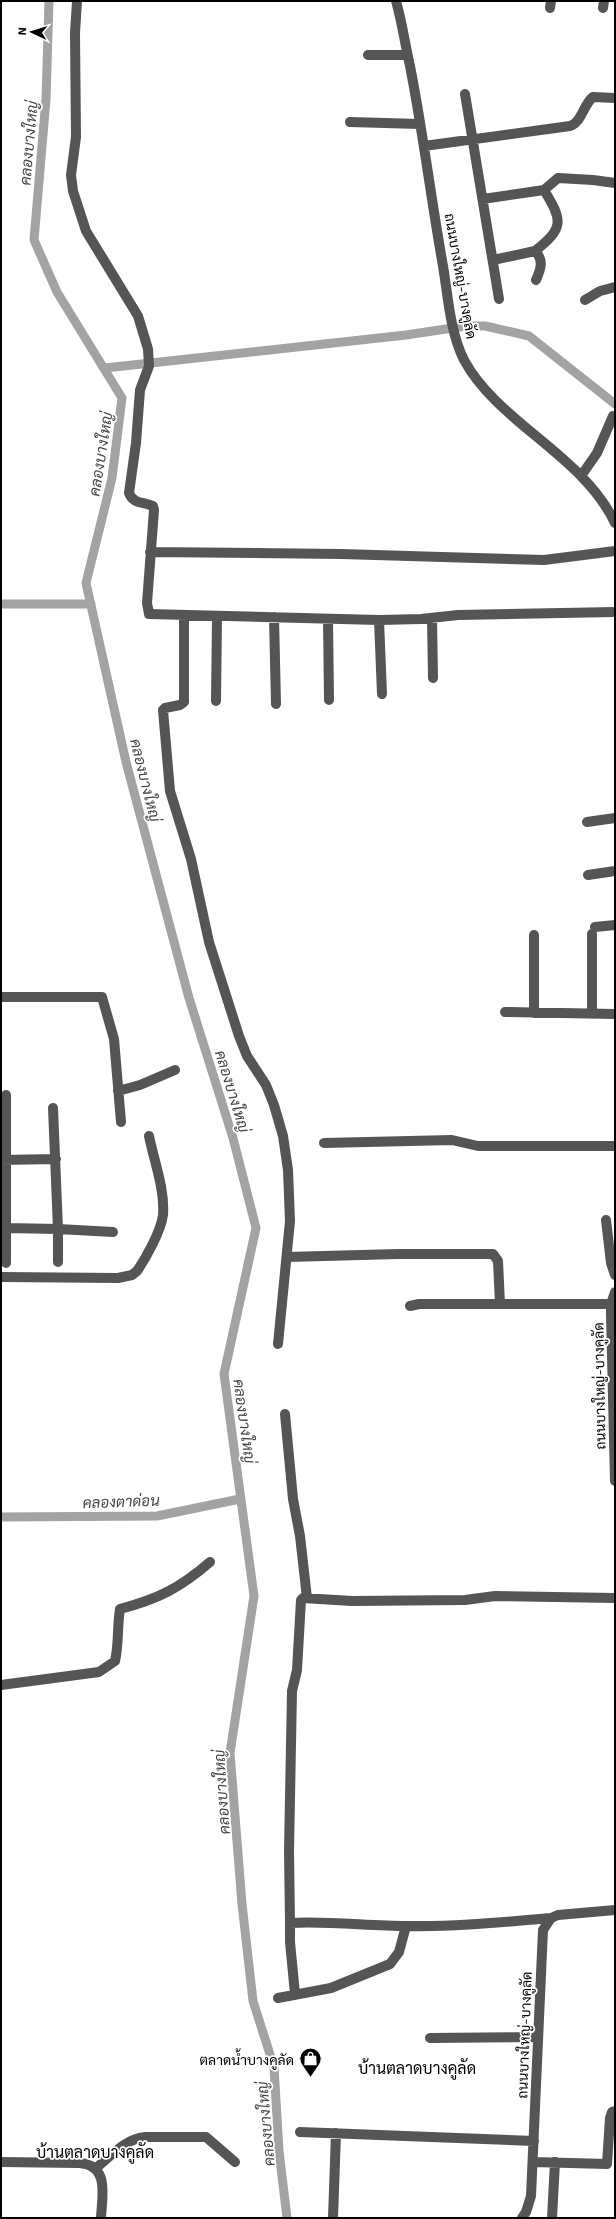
<svg xmlns="http://www.w3.org/2000/svg" width="616" height="2219" viewBox="0 0 616 2219" font-family="'Exo 2',Sarabun,sans-serif">
<style>
.lines{fill:none;stroke-linecap:round;stroke-linejoin:round}
.canal{stroke:#a3a3a3;stroke-width:9}
.minor{stroke:#555;stroke-width:10}
.labels{text-anchor:middle;dominant-baseline:central;stroke-width:3.5;stroke-linejoin:round;paint-order:stroke}
.street-label{font-size:14px;fill:#000;stroke:#fff}
.poi-label{font-size:14px;fill:#000;stroke:#fff;text-anchor:end}
.water-label{font-size:15px;font-style:italic;fill:#444;stroke:#fff}
.quarter-label{font-size:16px;fill:#000;stroke:#fff}
</style>
<rect width="100%" height="100%" fill="#fff"/>
<g class="lines">
<path class="canal" d="M49,1L46,99L34,240L57,292L122,398L112,478L86,583L126,762L189,998L233,1138L256,1228L224,1374L254,1596L230,1753L242,1904L253,2001L274,2067L279,2151L287,2218
M105,368L406,335L466,326H485L529,336L615,404
M1,604H91
M1,1517L157,1516L240,1499"/>
<path class="minor" d="M77,1L75,33L76,137L71,175L73,191L86,231L138,316L148,349L149,366L140,390L136,443L129,493C133,504 144,502 153,506L154,510L147,603L149,614L379,620L421,619L458,615L615,612
M396,1C402,22 405,44 410,66C423,132 431,199 443,266C448,296 450,332 464,360C498,423 583,455 615,523
M550,8L551,1
M603,8L604,1
M368,55H407
M465,94L499,299
M350,122L420,124
M424,146L570,126C582,122 583,105 593,97L615,98
M483,199L544,190L558,178L593,180L615,183
M535,251C564,228 563,221 544,190
M493,260L535,251C544,260 541,269 536,280
M585,300L600,291L615,287
M581,476L597,453L613,416
M150,552L341,554L544,560L615,551
M184,616V702L180,705L165,708L163,710L170,791L191,859L209,942L239,1036L247,1056L266,1085L274,1105L283,1136L288,1170L290,1221L278,1344
M274,617L276,704
M432,618L433,678
M328,619L329,700
M379,620L382,694
M216,701L217,617
M587,822L615,818
M588,875L615,871
M595,927L615,925
M592,934V1014
M1,997H102L114,1039L121,1122
M505,1012L615,1014
M534,1013V935
M118,1091L140,1085L175,1070
M6,1095V1263
M53,1108L58,1229V1262
M324,1143L452,1140L478,1146H615
M1,1160L56,1159
M606,1220L611,1263L615,1275
M6,1228L58,1229L113,1232
M287,1257L398,1254H493L498,1261L500,1304
M1,1277L118,1278L132,1275L137,1271C146,1258 161,1231 163,1215C165,1189 154,1161 149,1136
M615,1292L611,1304V1314L615,1481
M410,1306L419,1304H615
M285,1414L293,1499L300,1536L307,1598
M1,1685L99,1672L115,1661C119,1644 117,1627 120,1609C158,1599 180,1588 210,1562
M290,1923L289,1851L292,1691L297,1670L301,1600L303,1598L352,1601L465,1600L495,1596L615,1598
M295,1994L290,1942V1923C330,1921 368,1926 407,1926C455,1927 503,1922 551,1918
M278,1998L331,1988L390,1964L399,1952L406,1926
M430,2038L538,2037
M300,2132L534,2141
M1,2162L79,2163C110,2165 102,2196 101,2218
M533,2162L607,2164L610,2118L612,2112L615,2111
M96,2168C111,2156 125,2139 145,2137H206L235,2162
M333,2218L336,2133
M522,2218L526,2212L531,2196L543,1930L551,1918L558,1915L615,1910
M552,2218L555,2162"/>
</g>
<defs>
<symbol id="shop-pin" viewBox="-11 -11 22 30"><path d="M0 17L-7.5 6A9.5 9.5 0 1 1 7.5 6Z" fill="#000" stroke="#fff"/><path d="M-5-2.5h2.3a2.7 3.5 0 0 1 5.4 0H5L5.5 6h-11ZM-1.5-2.5h3a1.5 2.3 0 0 0-3 0Z" fill="#fff"/></symbol>
</defs>
<g fill-rule="evenodd">
<use href="#shop-pin" x="298" y="2046" width="25" height="34"/>
</g>
<g class="labels">
<g class="street-label">
<text transform="translate(461 276) rotate(80)">ถนนบางใหญ่-บางคูลัด</text>
<text transform="translate(599 1386) rotate(-91)">ถนนบางใหญ่-บางคูลัด</text>
<text transform="translate(524 2035) rotate(-88)">ถนนบางใหญ่-บางคูลัด</text>
</g>
<g class="poi-label">
<text x="294" y="2059">ตลาดน้ำบางคูลัด</text>
</g>
<g class="water-label">
<text transform="translate(28 143) rotate(-85)">คลองบางใหญ่</text>
<text transform="translate(100 454) rotate(-81)">คลองบางใหญ่</text>
<text transform="translate(146 780) rotate(76)">คลองบางใหญ่</text>
<text transform="translate(233 1091) rotate(73)">คลองบางใหญ่</text>
<text transform="translate(245 1421) rotate(82)">คลองบางใหญ่</text>
<text transform="translate(121 1501) rotate(-2)">คลองตาด่อน</text>
<text transform="translate(221 1792) rotate(-94)">คลองบางใหญ่</text>
<text transform="translate(265 2124) rotate(-95)">คลองบางใหญ่</text>
</g>
<g class="quarter-label">
<text x="417" y="2067">บ้านตลาดบางคูลัด</text>
<text x="95" y="2151">บ้านตลาดบางคูลัด</text>
</g>
</g>
<rect width="616" height="2219" fill="none" stroke="#000000" stroke-width="4"/>
<g transform="translate(32 32) rotate(274)" stroke="#ffffff" stroke-width="3" paint-order="stroke">
<path d="M0-3L7 15L0 10L-7 15Z" fill="#000000"/>
<text y="-6" font-size="11" font-weight="bold" text-anchor="middle" fill="#000000">N</text>
</g>
</svg>
